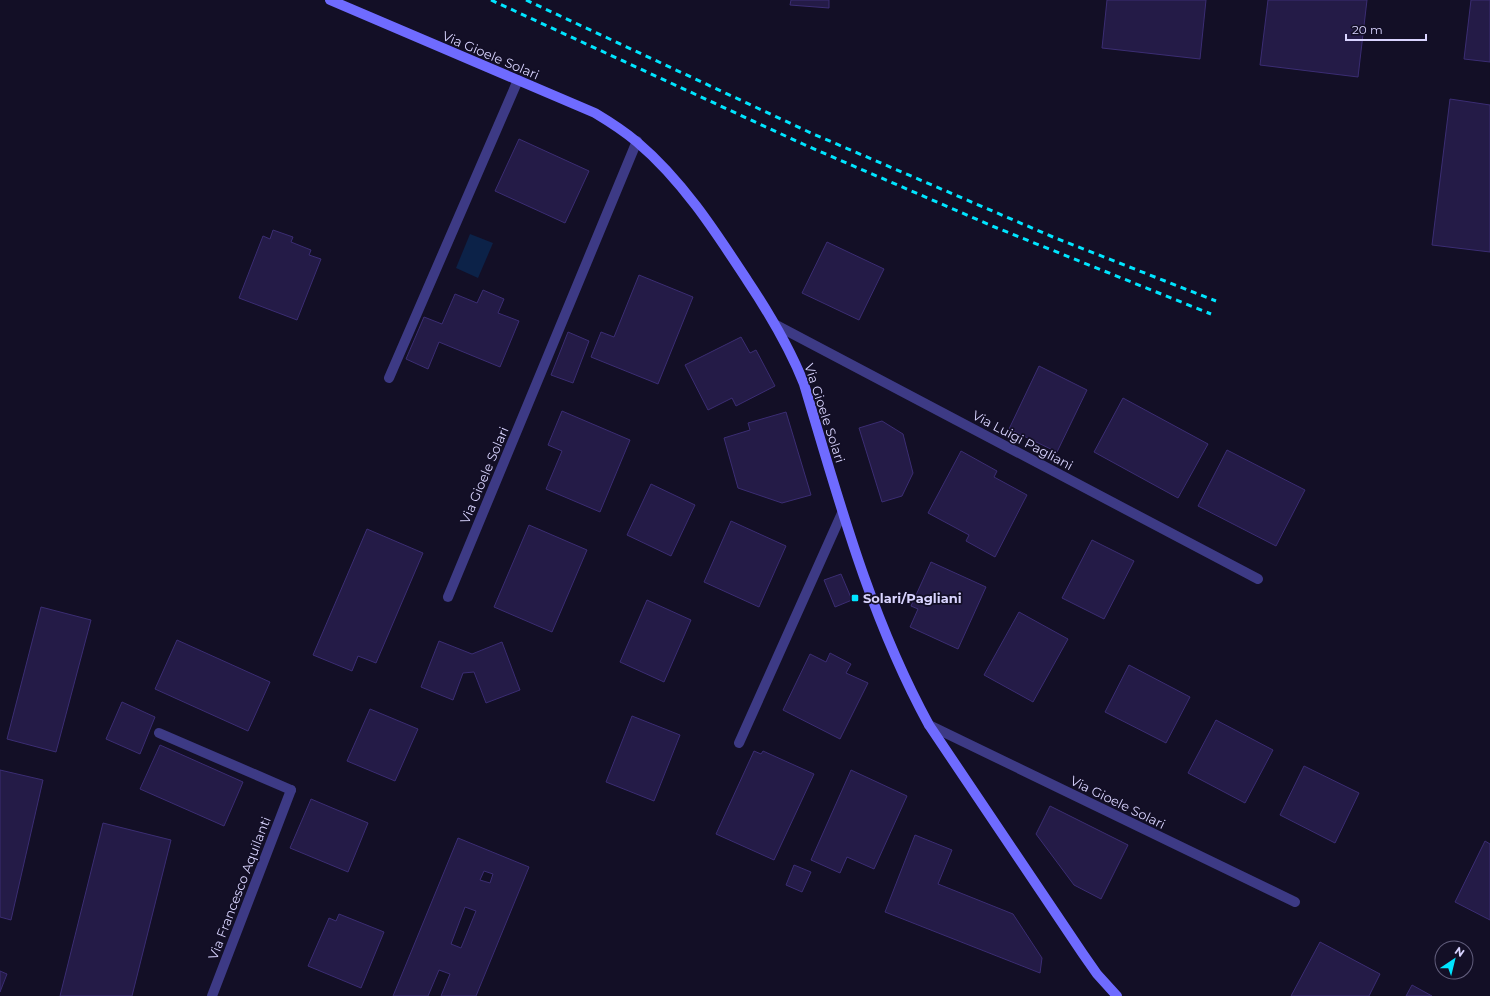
<svg xmlns="http://www.w3.org/2000/svg" width="1490" height="996" viewBox="0 0 1490 996" font-family="Montserrat,sans-serif">
<style>
.water{fill:#0c2248}
.building{fill:#241b47;stroke:#3b2d73;fill-rule:evenodd}
.lines{fill:none;stroke-linecap:round;stroke-linejoin:round}
.lane{stroke:#3d3a85;stroke-width:10}
.street{stroke:#3d3a85;stroke-width:10}
.secondary{stroke:#6f6bff;stroke-width:10}
.rail{stroke:#00e5ff;stroke-width:3;stroke-dasharray:6 5;stroke-linecap:butt}
.poi-dot{fill:#00e5ff;stroke:#130f26;stroke-width:1.5}
.labels{text-anchor:middle;dominant-baseline:central;stroke-width:3.5;stroke-linejoin:round;paint-order:stroke}
.street-label{font-size:13px;fill:#d9d4ff;stroke:#130f26}
.poi-label{font-size:13px;font-weight:bold;fill:#d9d4ff;stroke:#130f26;text-anchor:start}
</style>
<rect width="100%" height="100%" fill="#130f26"/>
<path class="water" d="M470,234L493,243L478,278L456,268Z"/>
<path class="building" d="M791,0H829V8L790,5Z
M1107,0H1206L1200,59L1102,48Z
M1268,0H1367L1358,77L1260,65Z
M1471,0H1490V62L1464,59Z
M1450,99L1490,105V252L1432,245Z
M519,139L589,171L565,223L495,191Z
M273,230L293,237L291,242L311,250L309,255L321,259L297,320L239,298L263,236L270,239Z
M827,242L884,269L859,320L802,293Z
M639,275L693,297L658,384L591,357L601,332L614,337Z
M483,290L504,299L498,313L519,321L500,367L439,342L428,369L406,359L424,317L442,324L455,294L477,303Z
M568,332L589,341L573,383L551,375Z
M741,337L750,353L756,350L775,386L736,406L732,398L708,410L685,365Z
M1039,366L1087,390L1057,452L1009,429Z
M1123,398L1208,444L1178,498L1094,452Z
M562,411L630,440L600,512L546,489L562,451L548,445Z
M786,412L811,495L782,503L738,488L724,438L750,430L748,423Z
M882,421L903,434L913,473L902,496L882,502L859,428Z
M1227,450L1305,490L1276,546L1198,506Z
M961,451L997,471L994,477L1027,495L995,557L966,541L969,535L928,513Z
M651,484L695,505L671,556L627,535Z
M731,521L786,546L759,607L704,582Z
M529,525L587,550L552,632L494,607Z
M367,529L423,553L376,663L358,656L352,671L313,655Z
M1092,540L1134,561L1104,619L1062,598Z
M931,562L986,587L958,649L910,627L918,609L911,606Z
M841,574L852,600L835,607L824,580Z
M647,600L691,620L664,682L620,662Z
M41,607L91,620L56,752L7,739Z
M1019,612L1068,639L1033,702L984,675Z
M177,640L270,682L248,731L155,689Z
M439,641L472,654L502,642L520,690L486,703L474,672L463,673L453,700L421,687Z
M830,653L851,664L846,673L868,683L840,739L783,710L810,654L826,662Z
M1129,665L1190,697L1166,743L1105,712Z
M122,702L155,717L140,754L106,739Z
M370,709L418,729L395,781L347,761Z
M632,716L680,735L654,801L606,782Z
M1216,720L1273,750L1245,803L1188,773Z
M160,745L243,782L224,826L140,789Z
M754,751L761,754L763,751L814,774L774,860L716,834Z
M1304,766L1359,793L1335,843L1280,815Z
M0,770L43,780L11,920L0,917Z
M851,770L907,796L874,869L847,857L840,873L811,860Z
M311,799L368,823L348,872L290,848Z
M1050,806L1128,845L1101,899L1074,885L1036,834Z
M103,823L171,840L132,996H60Z
M915,835L952,850L938,884L1013,914L1042,958L1040,973L885,912Z
M458,838L529,867L476,996H441L450,974L439,970L428,996H393ZM484,871L493,874L490,883L480,880ZM465,907L476,911L461,948L451,944Z
M1485,841L1490,844V920L1455,902Z
M794,865L811,872L802,892L786,885Z
M339,914L384,932L361,988L308,966L329,918L336,921Z
M1320,942L1380,974L1369,996H1291Z
M0,971L7,974L0,992Z
M1412,985L1432,996H1406Z"/>
<g class="lines">
<path class="lane" d="M389,378L518,80
M159,733L291,790
M739,743L842,513"/>
<path class="street" d="M776,325L1258,579
M448,597L637,141
M929,725L1295,902
M212,996L291,790"/>
<path class="secondary" d="M330,0L595,113C610,122 624,131 637,142C682,180 715,231 747,280C769,313 789,346 804,384C839,501 870,617 929,725L1083,954L1097,974L1117,996"/>
<path class="rail" d="M491,0L805,145L997,228L1211,314
M526,0L811,133L1053,237L1216,301"/>
</g>
<rect class="poi-dot" x="851" y="594" width="8" height="8" rx="2"/>
<g class="labels">
<g class="street-label">
<text transform="translate(491 55) rotate(23)">Via Gioele Solari</text>
<text transform="translate(825 413) rotate(72)">Via Gioele Solari</text>
<text transform="translate(1023 440) rotate(28)">Via Luigi Pagliani</text>
<text transform="translate(484 475) rotate(-67)">Via Gioele Solari</text>
<text transform="translate(1118 802) rotate(26)">Via Gioele Solari</text>
<text transform="translate(239 888) rotate(-69)">Via Francesco Aquilanti</text>
</g>
<g class="poi-label">
<text x="863" y="598">Solari/Pagliani</text>
</g>
</g>
<g transform="translate(1454 960) rotate(35)"><circle r="19" fill="#130f26" stroke="#625e7d"/>
<path d="M0-3L7 15L0 10L-7 15Z" fill="#00e5ff"/>
<text y="-6" font-size="11" font-weight="bold" text-anchor="middle" fill="#d9d4ff">N</text>
</g>
<path d="M1346 34v6h80v-6" fill="none" stroke="#d9d4ff" stroke-width="2"/>
<text x="1352" y="34" font-size="12" fill="#d9d4ff" stroke="#130f26" stroke-width="3" paint-order="stroke">20 m</text>
</svg>
